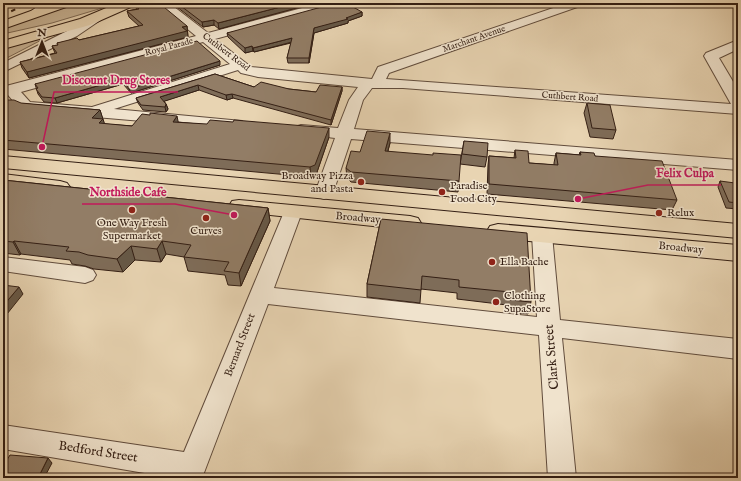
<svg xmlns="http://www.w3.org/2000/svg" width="741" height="481" viewBox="0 0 741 481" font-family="'IM FELL English',serif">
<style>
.green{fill:#c9b597;stroke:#7e6a56}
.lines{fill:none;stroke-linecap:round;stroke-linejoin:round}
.minor-casing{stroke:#614c3c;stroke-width:2}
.major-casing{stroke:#341f14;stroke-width:2}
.minor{fill:#f0e3cd;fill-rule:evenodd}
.major{fill:#e8d4b2;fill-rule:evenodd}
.rail{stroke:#341f14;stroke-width:2;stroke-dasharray:4.5 4.5;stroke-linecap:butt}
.wall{fill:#7e6c58;stroke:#341f14}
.shaded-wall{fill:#665847;stroke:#341f14}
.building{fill:#927d66;stroke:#341f14}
.poi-dot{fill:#8f2418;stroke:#f0e3cd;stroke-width:1.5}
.labels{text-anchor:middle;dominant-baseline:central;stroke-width:3;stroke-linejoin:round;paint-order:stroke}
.far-street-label{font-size:9px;fill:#341f14;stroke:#f0e3cd}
.poi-label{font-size:11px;fill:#341f14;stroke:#f0e3cd;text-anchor:start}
.street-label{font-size:11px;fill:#341f14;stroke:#f0e3cd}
.near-street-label{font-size:13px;fill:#341f14;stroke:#f0e3cd}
.leader{fill:none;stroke:#c2185b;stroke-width:1.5}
.callout-dot{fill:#c2185b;stroke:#f0e3cd;stroke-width:1.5}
.callout-label{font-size:12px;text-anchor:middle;font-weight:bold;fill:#c2185b;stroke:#f0e3cd;stroke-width:3;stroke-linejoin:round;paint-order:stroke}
</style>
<rect width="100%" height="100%" fill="#e8d4b2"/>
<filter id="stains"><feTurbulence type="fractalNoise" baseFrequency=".005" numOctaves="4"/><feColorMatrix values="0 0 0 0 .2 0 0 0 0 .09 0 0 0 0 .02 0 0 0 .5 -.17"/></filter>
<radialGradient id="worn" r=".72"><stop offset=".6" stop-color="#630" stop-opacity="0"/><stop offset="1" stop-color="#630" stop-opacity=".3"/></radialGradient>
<path class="green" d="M71,3H119L52,23L3,34V27Z
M51,35L3,60V48Z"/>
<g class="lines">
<defs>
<path id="minor" d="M42,3H56L36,17H28L26,15Z
M156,3H169L208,33L321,3H340L338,5L215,39L251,67L372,79L378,67L568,3H585L583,5L389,73L386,79L731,104L704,56L706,53L738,40V49L719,58L738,90V114L403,88H372L363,100L354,129L738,160V170L351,139L333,193L330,197L324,199L318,197L315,193L335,138L295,133L293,130L295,127L301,125L338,128L349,100L358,87L258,77L241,73L238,70L114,109L242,121L244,124L242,127L236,129L25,111L20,109L8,95L3,96V88L6,86L196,36ZM203,42L230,64L92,107L30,102L21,92Z
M98,13L102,15L104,17L102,19L77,36L3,72V63L69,30Z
M293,206L300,208L302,212L274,288L537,317L532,235L535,230L542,228L549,230L552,235L560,320L738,339V359L562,338L576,478H548L539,335L268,304L202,478H174L3,449V425L184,452L284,212L286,208Z
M3,257L85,267L93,270L96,275L93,280L85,283L3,271Z"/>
<path id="major" d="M53,3H71L69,6L3,29V21Z
M118,3H135L133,6L90,25L3,49V41L80,19Z
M3,156L738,224V238L3,168Z
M3,174L60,181L67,183L70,187L67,191L60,193L3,186Z
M239,200L410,216L418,218L421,223L418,228L410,230L232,211L229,206L232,201Z
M498,224L738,245V261L498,238L490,236L487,231L490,226Z"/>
</defs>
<use href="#minor" class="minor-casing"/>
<use href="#major" class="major-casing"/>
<use href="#minor" class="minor"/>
<use href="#major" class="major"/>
<path class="rail" d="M3,15L29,3"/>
</g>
<path class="wall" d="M173,3H315L219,29L214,25L203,27L173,4Z
M136,6L187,26L188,37L29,78L22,68L20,62L55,53L52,46L58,45L57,43L79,40L139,26L129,17L127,11L137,9Z
M362,12V16L348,21V23L314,33L309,63H288L287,58L291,43L254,52L253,51L245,53L228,37L227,33Z
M220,65L131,93L123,84L57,103L44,102L38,94L35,84Z
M215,74L254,87L289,89L316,92L342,87V91L331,125L233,98L227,100L199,90L164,101L166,104L168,109L166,112L143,110L138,103L136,98Z
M3,102L100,110L104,124L132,126L178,122L329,137L316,175L311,177L3,149Z
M587,103L616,130L613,139L590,137L584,113Z
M464,141L487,157L485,167L460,164Z
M390,143L388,151L459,181L458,192L351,182L347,178L346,168L360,152Z
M515,150L529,163L554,165V163L556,153L579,155L580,152L595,156L677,200L672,210L487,194L488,165L489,156L514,158Z
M3,180L268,208L270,221L241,286L228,285L225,275L188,271L184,257L166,254L161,262L135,260L123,272L94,269L85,266L72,264L70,260L21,254L20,255L3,253Z
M720,181L738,190V209L726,208L718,187Z
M381,219L531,302L528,314L507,312V305L457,299V293L421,289L420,303L367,297V284Z"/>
<path class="shaded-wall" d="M296,3H315L219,29L218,23Z
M362,12V16L348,21V23L314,33L309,63V58L314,28Z
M214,20V25L203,27L202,22Z
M187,26L188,37L29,78L27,72Z
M292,38V42L254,52L253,48Z
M252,46L253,51L245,53V48Z
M220,61V65L131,93L129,89Z
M122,79L123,84L57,103L55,98Z
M198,85L199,90L162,102L160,97Z
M342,87V91L331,125V120Z
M232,94L233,98L227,100L226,95Z
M166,104L168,109L166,112L165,107Z
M100,110L106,128L92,118Z
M177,116L179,126L173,122Z
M329,128V137L316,175L311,177L310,167Z
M390,133V143L385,161V151Z
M268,208L270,221L241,286L239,273Z
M14,241L21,254L20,255L13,242Z
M162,241L166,254L161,262L157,249Z
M131,246L135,260L123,272L117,259Z
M19,287L23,294L3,319V306Z
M48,458L52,463L44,478H38Z"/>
<path class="building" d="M151,3H159L187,26L182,27L187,31L27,72L20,62L57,53L52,46L58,45L57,43L77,38L79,40L143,25L127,11L139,9L136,6Z
M177,3H296L218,23L214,20L202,22Z
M336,3H346L362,12L346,18L348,19L314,28L309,58H287L292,38L253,48L252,46L245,48L227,33Z
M197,41L220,61L129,89L122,79L55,98L42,97L36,89L38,88L35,84Z
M215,74L254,87L261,82L289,89L316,92L320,85L342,87L331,120L232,94L226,95L198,85L160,97L166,104L165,107L141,105L136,98Z
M8,100H14L21,103L100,110L92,118L103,119L99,123L132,126L142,114L150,115V113L177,116L173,122L207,124L210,120L233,122L234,120L329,128L315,165L310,167L3,140V102Z
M587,103L610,105L616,130L592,128Z
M367,131L390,133L385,151L433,155V153L461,155L459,181L351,172L346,168L351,151L360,152Z
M464,141L488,143L487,157L462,154Z
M515,150L528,151L529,163L558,165L556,153L581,155L580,152L594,153L595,156L662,161L677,200L489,184V156L516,158Z
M3,180L268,208L239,273L224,271L229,262L184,257L191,245L162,241L157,249L131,246L117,259L88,255L79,252L66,251L69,247L14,241L13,242L3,241Z
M720,181L735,183L738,190V203L729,202Z
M381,219L527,233L531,302L510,300V292L459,287V280L422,276L421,290L367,284Z
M3,285L19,287L3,306Z
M10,455L48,458L38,478H3V466Z
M58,476L79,478H57Z"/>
<g class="poi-dot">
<circle cx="361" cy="182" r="4"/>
<circle cx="442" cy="192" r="4"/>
<circle cx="132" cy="210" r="4"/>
<circle cx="659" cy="213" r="4"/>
<circle cx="206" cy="218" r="4"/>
<circle cx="492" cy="262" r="4"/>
<circle cx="496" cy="302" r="4"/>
</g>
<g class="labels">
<g class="far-street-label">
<text transform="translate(474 39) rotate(-19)">Marchant Avenue</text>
<text transform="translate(169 47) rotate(-15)">Royal Parade</text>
<text transform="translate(226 52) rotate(37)">Cuthbert Road</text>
<text transform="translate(570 97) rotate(4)">Cuthbert Road</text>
</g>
<g class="poi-label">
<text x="353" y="176" text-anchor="end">Broadway Pizza<tspan x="353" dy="13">and Pasta</tspan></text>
<text x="450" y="186">Paradise<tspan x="450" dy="13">Food City</tspan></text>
<text x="667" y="213">Relux</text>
<text x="132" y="223" text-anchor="middle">One Way Fresh<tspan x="132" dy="13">Supermarket</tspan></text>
<text x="206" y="231" text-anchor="middle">Curves</text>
<text x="500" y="262">Ella Bache</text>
<text x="504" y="296">Clothing<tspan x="504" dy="13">SupaStore</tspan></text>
</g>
<g class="street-label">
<text transform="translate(358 218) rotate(5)">Broadway</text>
<text transform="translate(681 248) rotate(6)">Broadway</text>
<text transform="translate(240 345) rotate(-69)">Bernard Street</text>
</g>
<g class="near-street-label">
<text transform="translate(552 357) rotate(-95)">Clark Street</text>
<text transform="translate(98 452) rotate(9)">Bedford Street</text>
</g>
</g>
<path class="leader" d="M42 147L54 92H178M578 199L648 185H721M234 215L175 204H82"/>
<g class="callout-dot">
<circle cx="42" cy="147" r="4"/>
<circle cx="578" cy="199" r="4"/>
<circle cx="234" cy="215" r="4"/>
</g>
<g class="callout-label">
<text x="116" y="84">Discount Drug Stores</text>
<text x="685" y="177">Felix Culpa</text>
<text x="128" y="196">Northside Cafe</text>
</g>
<rect width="741" height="481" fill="none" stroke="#e8d4b2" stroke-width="16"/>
<rect x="4" y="4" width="733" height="473" fill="none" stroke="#341f14" stroke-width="2"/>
<rect x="8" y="8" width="725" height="465" fill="none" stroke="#341f14"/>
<g transform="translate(42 42)" stroke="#f0e3cd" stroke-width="3" paint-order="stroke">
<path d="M0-3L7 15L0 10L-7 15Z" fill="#341f14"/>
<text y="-6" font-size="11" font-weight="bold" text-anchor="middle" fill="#341f14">N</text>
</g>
<rect width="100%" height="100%" filter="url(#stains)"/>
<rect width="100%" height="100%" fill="url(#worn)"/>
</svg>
